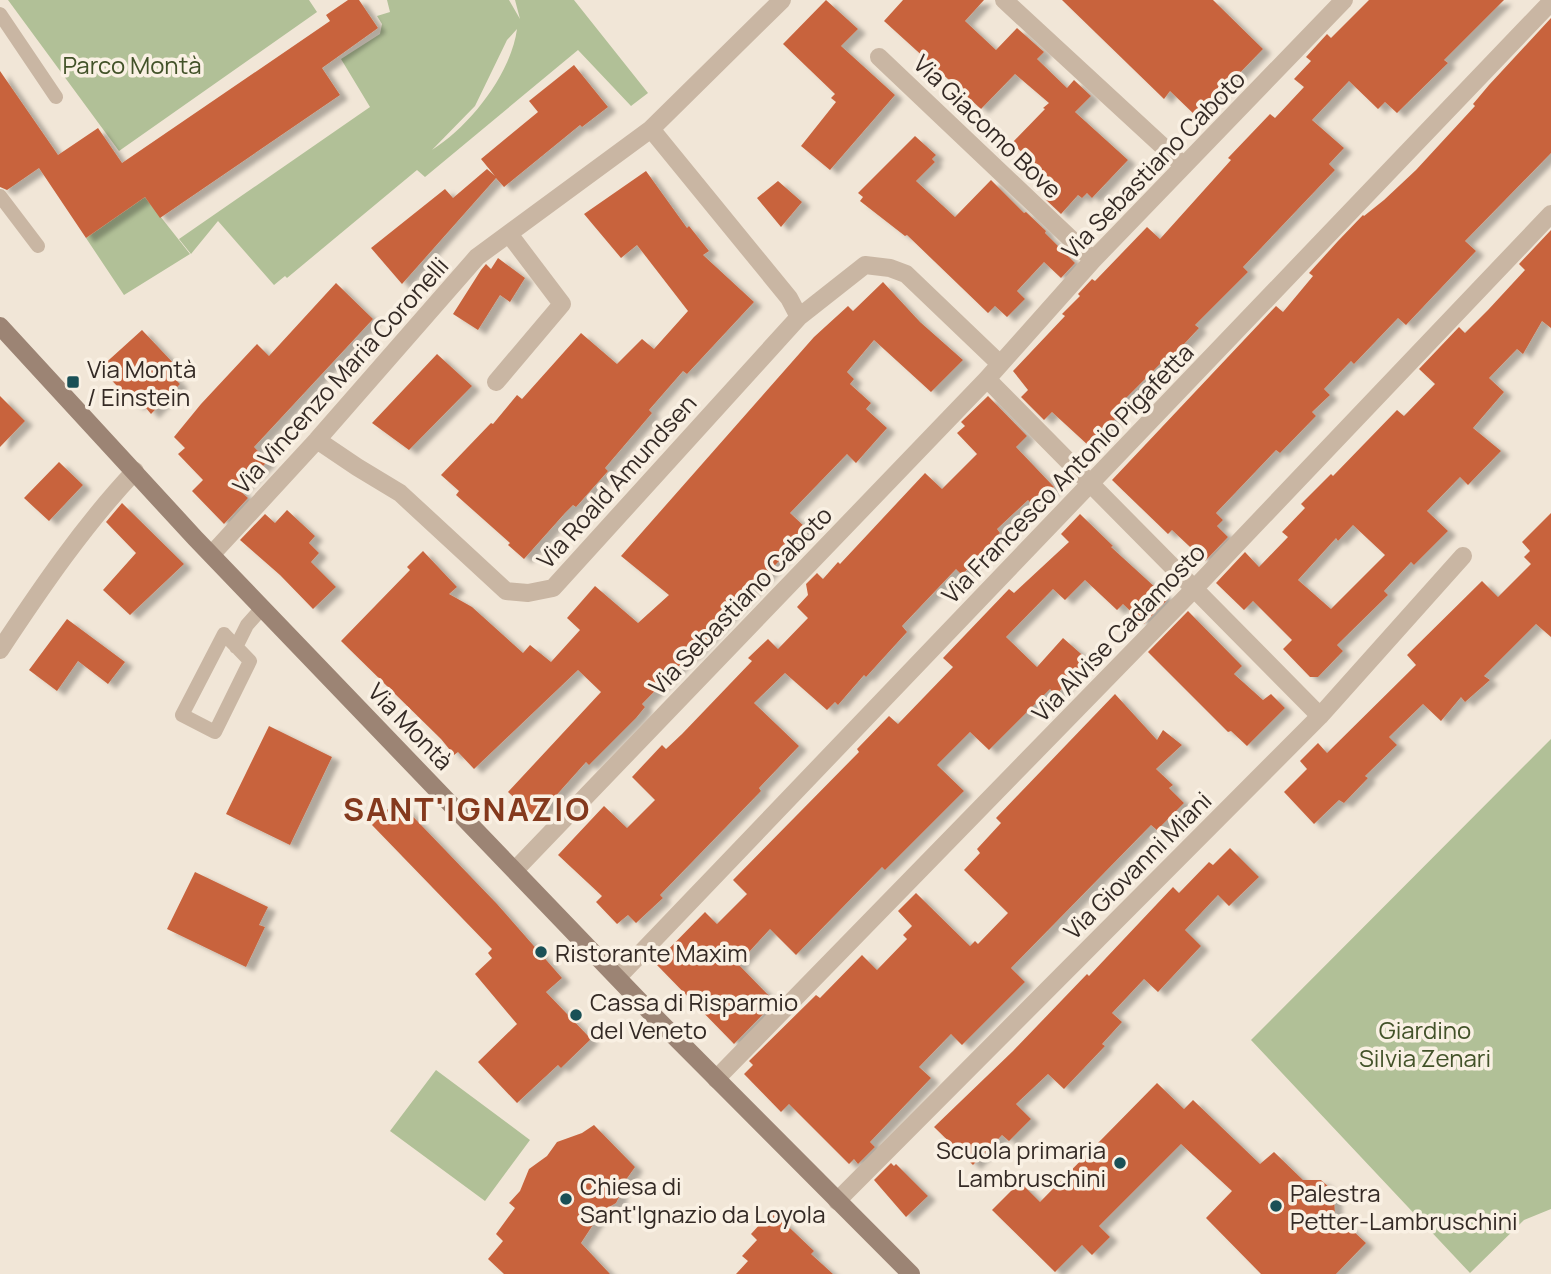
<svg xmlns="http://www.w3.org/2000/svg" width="1551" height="1274" viewBox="0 0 1551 1274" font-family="Manrope,sans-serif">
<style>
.green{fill:#b1c097;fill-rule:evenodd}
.building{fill:#c8643e;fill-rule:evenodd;filter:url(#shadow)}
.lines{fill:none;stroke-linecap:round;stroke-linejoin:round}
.service{stroke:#c9b6a3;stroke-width:14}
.minor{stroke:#c9b6a3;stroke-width:18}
.secondary{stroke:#9c8474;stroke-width:18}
.poi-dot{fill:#1a5056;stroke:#f9f0e3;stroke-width:2.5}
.labels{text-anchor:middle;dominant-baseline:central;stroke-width:7;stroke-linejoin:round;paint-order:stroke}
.park-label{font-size:24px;fill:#425229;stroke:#f9f0e3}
.street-label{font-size:24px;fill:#342a25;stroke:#f9f0e3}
.poi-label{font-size:24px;fill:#342a25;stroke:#f9f0e3;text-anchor:start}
.district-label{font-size:32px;font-weight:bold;letter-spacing:2px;fill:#84391d;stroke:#f9f0e3}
</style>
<defs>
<filter id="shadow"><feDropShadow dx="8" dy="4.5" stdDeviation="2" flood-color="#0004"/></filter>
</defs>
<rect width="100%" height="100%" fill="#f1e6d7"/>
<path class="green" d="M8,0H309L317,12L119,151Z
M387,0H509L520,19L515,0H574L648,93L631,106L578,50L425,177L417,170L287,278L285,276L274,285L218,221L191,254L179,239L370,107L341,59L380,34L382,24L377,16L390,12ZM517,29C511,74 470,126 432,150L475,106L507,40Z
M145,197L190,254L124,295L86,238Z
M1551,739V1209L1524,1220L1470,1273L1251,1040Z
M436,1070L530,1140L485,1201L390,1131Z"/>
<path class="building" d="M348,0H359L378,28L322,68L340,95L160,218L145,197L86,238L39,168L7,190L0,187V71L58,155L98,128L122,163L330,21L326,15Z
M826,0L858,29L841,46L895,95L830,170L801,146L836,102L831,98L835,94L783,44Z
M903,0H984L965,21L996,50L1017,28L1044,52L1037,59L1067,88L1074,80L1091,96L1075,112L1128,160L1092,198L1087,193L1082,198L1078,195L1061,214L1044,198L1058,186L1012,143L1045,109L1043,108L1049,103L1015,74L981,109L884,21Z
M1062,0H1213L1263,49L1197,117L1170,91L1164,99Z
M1369,0H1504L1444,60L1448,63L1397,113L1385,102L1378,109L1349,81L1312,120L1344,148L1329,164L1335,170L1243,267L1248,272L1195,325L1199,328L1169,360L1166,358L1114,410L1119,415L1089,446L1052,412L1044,420L1021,397L1028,390L1013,371L1065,316L1062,314L1080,296L1078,294L1092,279L1095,281L1147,227L1160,239L1231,160L1228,158L1270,114L1275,118L1304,87L1294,79L1311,61L1306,57L1327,34L1331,38Z
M1551,18V153L1465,241L1476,251L1406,325L1398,318L1354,364L1351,361L1324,389L1330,395L1312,412L1316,416L1280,453L1276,450L1216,513L1223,520L1217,526L1228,537L1205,561L1172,530L1168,534L1112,480L1276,306L1283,312L1313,276L1309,273L1338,241L1363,215L1364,216L1384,200L1416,170L1475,106L1473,104L1489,85Z
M574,65L608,107L582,127L580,125L504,187L496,178L402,284L371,248L445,189L453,198L487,169L495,176L481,159L538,112L529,101Z
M915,136L936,155L932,159L935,162L916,181L955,217L991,180L1024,213L1026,212L1046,231L1045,233L1075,263L1061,278L1044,262L1017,291L1025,299L1007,317L995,306L988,313L907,235L905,236L860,201L863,197L858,193Z
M646,171L687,228L689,226L709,251L703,255L754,302L687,374L683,371L649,410L652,413L605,468L608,471L576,507L573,505L565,513L524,559L508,545L510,543L456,495L459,491L441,475L491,423L493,424L517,395L522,399L581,333L617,364L642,339L654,349L688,311L637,245L621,258L584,214Z
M778,181L802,202L781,227L757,198Z
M1551,230V328L1542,321L1523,354L1517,349L1489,378L1504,392L1473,428L1501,451L1468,485L1460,477L1427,511L1448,531L1414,565L1411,562L1384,591L1388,595L1337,645L1343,651L1318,677H1310L1283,649L1292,640L1253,601L1244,610L1216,583L1245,552L1259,567L1288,537L1282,532L1305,508L1301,504L1331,474L1333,476L1397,410L1404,416L1435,384L1419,369L1459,327L1465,333L1488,310L1525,270L1519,264ZM1353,525L1385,555L1331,609L1298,580L1336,538L1338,541Z
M498,258L525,278L510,302L500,295L478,330L453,314L481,270L486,264L491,269Z
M883,282L920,322L963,360L931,392L874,340L847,372L854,379L850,384L871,403L866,409L887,428L856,463L847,454L790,513L806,528L788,548L790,549L692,655L691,654L642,704L645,707L636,718L589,765L586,762L536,818L508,792L601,692L578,670L474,769L458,752L454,755L441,739L341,641L410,570L407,567L423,551L457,587L449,594L472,607L523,653L530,645L551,662L580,630L567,618L595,586L638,623L669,595L621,556L814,337L848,306L853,311Z
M336,283L373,319L254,447L268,461L239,490L248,498L224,524L192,491L203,480L178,454L185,448L174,437L201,404L257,344L269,356Z
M142,330L178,368L171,375L180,384L151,414L141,402L136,406L100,368Z
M437,354L472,386L409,450L372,423Z
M0,396L25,421L0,447Z
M988,396L1027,436L1016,447L1054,487L1034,506L1028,500L997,529L1000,533L962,575L956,569L902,626L907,632L866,677L864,675L838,705L835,702L827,710L785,673L754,703L799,746L759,788L761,791L660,895L663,898L636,923L628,915L617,924L596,902L602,896L558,855L604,806L627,828L655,800L632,777L662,745L666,749L682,734L752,661L748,658L768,639L778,649L808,618L797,607L808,595L806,584L817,573L823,579L838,562L840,564L925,473L942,489L977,454L957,433L965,426L961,422Z
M59,462L83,485L49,521L24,498Z
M122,503L184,564L130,615L103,590L136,553L106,522Z
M287,510L315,536L309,543L319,553L311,562L336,587L313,609L280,575L240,540L265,514L275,523Z
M1551,513V637L1536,624L1484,676L1490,680L1465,702L1461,697L1441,721L1423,704L1389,737L1397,745L1365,776L1368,778L1344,803L1339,800L1314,824L1284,792L1307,769L1300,761L1318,743L1327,753L1416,665L1407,655L1482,581L1498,597L1531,564L1524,557L1530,551L1522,542Z
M1080,514L1113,546L1111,547L1168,599L1144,624L1123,604L1117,610L1085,580L1065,600L1053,589L1006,637L1037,667L1063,638L1088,660L1056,695L1050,689L989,750L970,732L937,765L964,791L885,870L882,867L796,955L770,929L738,964L775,1002L734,1044L655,963L705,912L717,924L747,894L733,880L859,752L857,749L889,716L898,724L953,667L943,658L1009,589L1014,593L1069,542L1061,534Z
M1188,611L1242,666L1234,674L1263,700L1271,694L1285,708L1247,746L1231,731L1228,732L1148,652Z
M67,619L125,662L108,684L78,661L57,691L29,670Z
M1115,694L1157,740L1163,730L1182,745L1156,769L1173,785L1169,788L1184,803L1157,830L1151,825L1011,968L1025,982L962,1045L951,1034L919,1067L931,1078L870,1142L875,1147L858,1164L854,1159L849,1164L789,1104L781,1112L744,1074L753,1065L749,1061L816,995L820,998L862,955L877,970L907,939L903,935L912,926L898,911L916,893L970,946L975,941L978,944L1008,913L964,870L980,853L977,849L1001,823L996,818Z
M269,726L332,757L290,845L226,814Z
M397,800L497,904L562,978L546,992L591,1039L561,1068L558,1065L517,1103L478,1062L517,1024L475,974L492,958L488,953L492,949L372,825Z
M1230,848L1259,877L1229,906L1218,895L1185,930L1201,946L1158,992L1144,979L1112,1013L1122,1022L1102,1044L1105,1046L1064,1089L1048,1074L1016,1104L1031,1119L1009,1141L1002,1135L973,1165L934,1127L1013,1051L1087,974L1089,976L1173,887L1179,893L1209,862L1213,865Z
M195,872L268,907L259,925L265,927L246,967L167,929Z
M1157,1083L1184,1109L1193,1100L1260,1164L1274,1152L1303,1180H1321L1329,1187L1334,1199L1335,1214L1366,1243L1336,1274H1261L1206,1218L1232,1191L1181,1144L1099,1226L1110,1237L1092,1255L1082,1245L1055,1272L992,1210L1020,1182L1040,1202Z
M594,1125L635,1167L618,1191L620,1195L616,1203L602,1211L581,1243L610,1274H504L488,1259L503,1241L496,1234L515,1208L509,1203L520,1191L529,1169L547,1156L557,1142L582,1133Z
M891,1163L894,1166L896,1164L928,1196L906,1217L874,1180Z
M772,1211L814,1251L811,1254L833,1274H736L748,1261L742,1256L757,1240L751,1234Z"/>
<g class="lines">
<path class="service" d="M0,14L56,97
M0,196L38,246
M224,634L250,661L215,732L182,715Z
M236,647L247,625L263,607"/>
<path class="minor" d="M1004,0L1184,166
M879,57L1093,260
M651,129L789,298L799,317
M987,379L1320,716
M496,382L562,304L509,234
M317,440L357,467L400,493L506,591L528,593L553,588L799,317L865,265L890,268L906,274L999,363
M212,554L317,440L477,257L651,129L782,0
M0,650C41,588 84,525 135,471
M516,869L987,379L1093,260L1344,0
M618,977L1551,2
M716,1079L1194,589L1551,214
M837,1201L1320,716L1463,556"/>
<path class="secondary" d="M0,326L195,538L654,1016L911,1274"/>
</g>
<g class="poi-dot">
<rect x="66" y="375" width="14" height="14" rx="3.5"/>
<circle cx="541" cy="952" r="7"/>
<circle cx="576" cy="1015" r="7"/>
<circle cx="1120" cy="1163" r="7"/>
<circle cx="566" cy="1199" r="7"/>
<circle cx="1276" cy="1206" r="7"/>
</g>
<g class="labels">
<g class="park-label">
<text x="132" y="64">Parco Montà</text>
<text x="1425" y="1029">Giardino<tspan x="1425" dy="28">Silvia Zenari</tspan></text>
</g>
<g class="street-label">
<text transform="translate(988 126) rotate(44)">Via Giacomo Bove</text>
<text transform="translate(1153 164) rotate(-46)">Via Sebastiano Caboto</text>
<text transform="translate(340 375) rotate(-48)">Via Vincenzo Maria Coronelli</text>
<text transform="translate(1067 473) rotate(-46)">Via Francesco Antonio Pigafetta</text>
<text transform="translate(616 481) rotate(-48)">Via Roald Amundsen</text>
<text transform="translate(740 600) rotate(-46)">Via Sebastiano Caboto</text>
<text transform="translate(1118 632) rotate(-46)">Via Alvise Cadamosto</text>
<text transform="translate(411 726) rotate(46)">Via Montà</text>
<text transform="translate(1137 865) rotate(-45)">Via Giovanni Miani</text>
</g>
<g class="poi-label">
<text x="87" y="368">Via Montà<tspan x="87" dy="28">/ Einstein</tspan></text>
<text x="555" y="952">Ristorante Maxim</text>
<text x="590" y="1001">Cassa di Risparmio<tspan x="590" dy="28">del Veneto</tspan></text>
<text x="1106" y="1149" text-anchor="end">Scuola primaria<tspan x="1106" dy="28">Lambruschini</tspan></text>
<text x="580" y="1185">Chiesa di<tspan x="580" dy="28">Sant'Ignazio da Loyola</tspan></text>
<text x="1290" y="1192">Palestra<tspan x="1290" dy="28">Petter-Lambruschini</tspan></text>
</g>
<g class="district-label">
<text x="467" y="809">SANT'IGNAZIO</text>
</g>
</g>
</svg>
